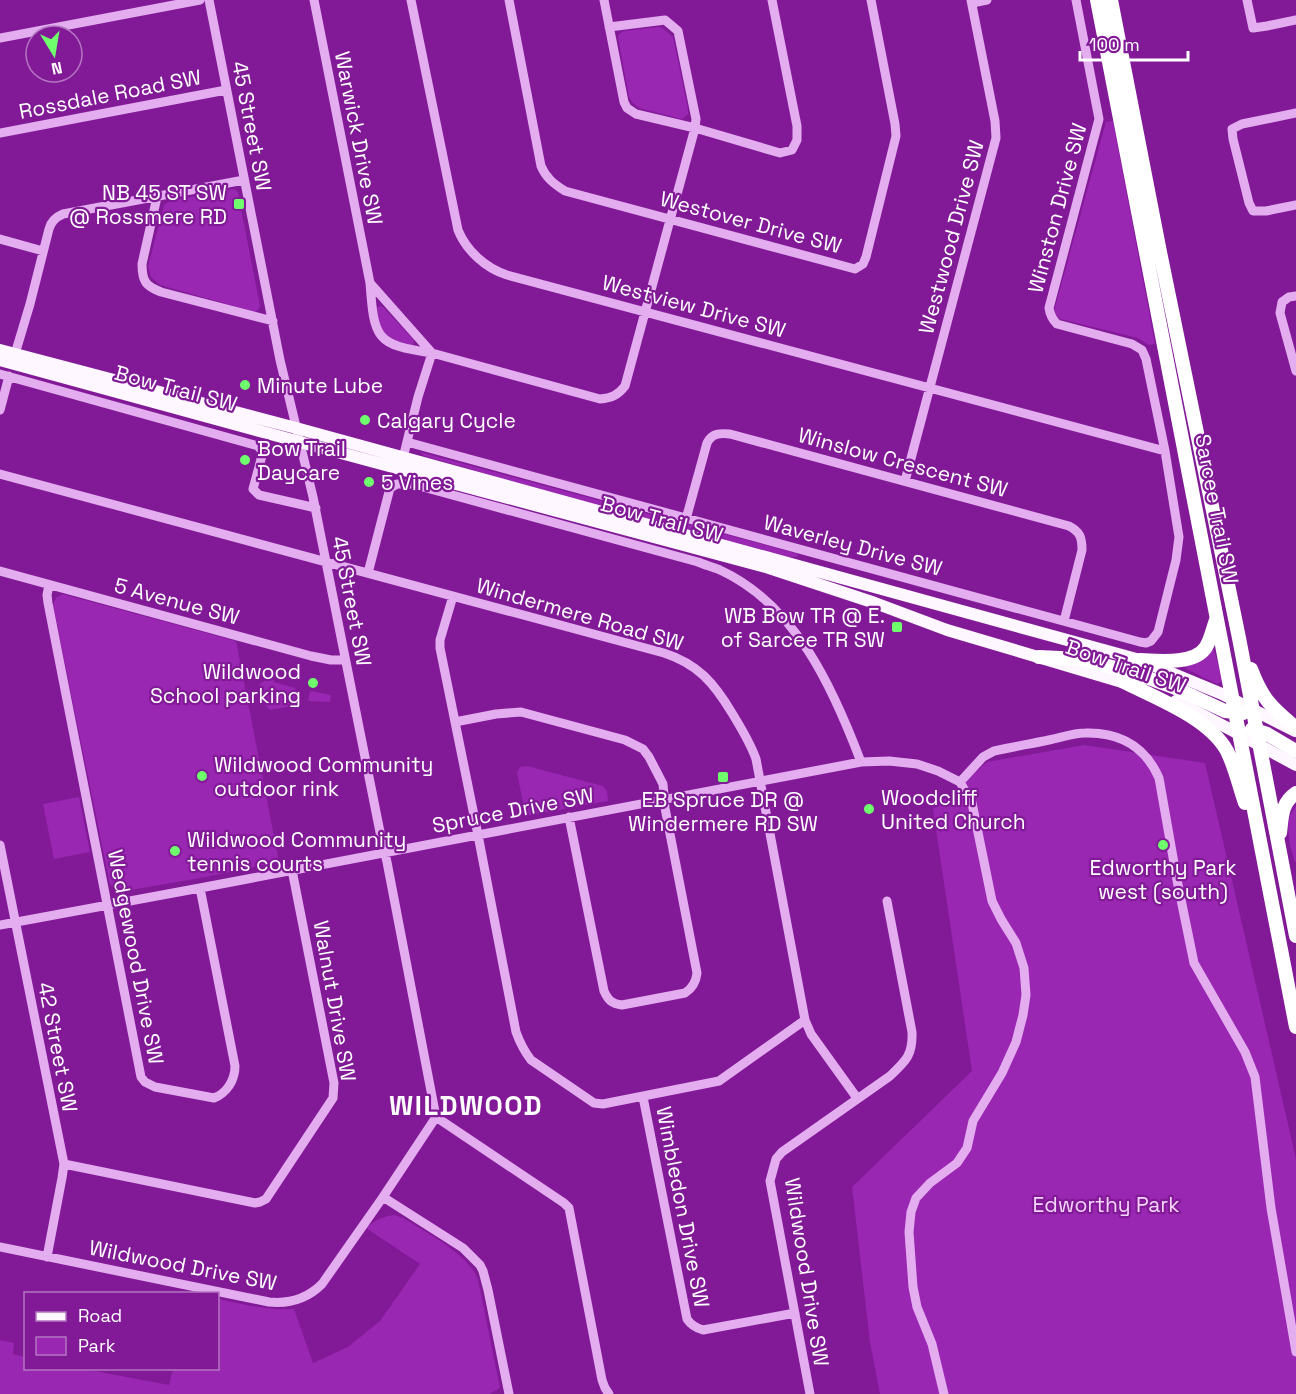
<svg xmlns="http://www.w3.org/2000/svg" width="1296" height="1394" viewBox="0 0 1296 1394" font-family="'Space Grotesk',sans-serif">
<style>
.green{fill:#9927b2}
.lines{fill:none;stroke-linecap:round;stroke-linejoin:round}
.minor{stroke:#e4adf0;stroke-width:9}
.major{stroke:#fef7ff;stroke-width:12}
.highway{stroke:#fff;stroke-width:14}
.poi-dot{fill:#6fff6d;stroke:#821a97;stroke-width:2}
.labels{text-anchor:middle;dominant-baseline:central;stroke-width:4.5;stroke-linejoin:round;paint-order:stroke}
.street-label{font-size:21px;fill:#fff;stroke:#821a97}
.poi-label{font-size:21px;fill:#fff;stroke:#821a97;text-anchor:start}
.park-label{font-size:21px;fill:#f4d4fb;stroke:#821a97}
.district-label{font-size:27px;font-weight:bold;letter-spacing:1.5px;fill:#fff;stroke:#821a97}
</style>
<rect width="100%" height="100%" fill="#821a97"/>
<path class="green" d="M659,27L664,29L673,37L688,109V114L682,119L639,108L632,102L629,97L618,37L619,34L624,31Z
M1113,121L1155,344L1149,345L1138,338L1060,319L1056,315L1054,311L1106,122Z
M233,189L236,190L238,193L260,306L258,310L255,312L160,285L151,277L148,267L164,205L170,201Z
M380,306L383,307L414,340L413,345C401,345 387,340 381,327C378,322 377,314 376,308Z
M420,452L798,554L797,557H784L509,483L471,469L424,456Z
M62,594L236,641L279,862L200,878L119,892L110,884L53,605L56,598Z
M1211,650H1214L1223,681L1217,684L1186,669V665Z
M268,678L274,680V682L295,688L298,705L270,710C262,702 259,697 259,685Z
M310,691L331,695L330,702L308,701Z
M1084,745L1205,763L1296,1159V1394H880L870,1342L852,1187L972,1071L933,809L987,762Z
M527,766L603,786L607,791L608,801L526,816L517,773L520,767Z
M79,797L90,852L54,859L43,804Z
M1296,806V863C1290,851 1287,832 1289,819C1290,814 1293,810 1296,806Z
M394,1215L403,1218C425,1232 464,1252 476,1275C478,1280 479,1285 480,1289L500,1388L489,1394H0V1340L14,1343L13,1354L25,1357L26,1368L84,1369L169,1385L173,1369L218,1368V1299C243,1304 268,1311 294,1309L313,1363L348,1347L380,1321L420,1264L366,1228C375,1220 382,1217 394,1215Z"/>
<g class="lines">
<path class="minor" d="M209,0L280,360L313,497L382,842L387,862L436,1117L383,1197
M314,0L370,283C374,339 376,345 432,353L600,399C612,398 618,395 625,386L695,128L696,119L678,31L665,20L609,27
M411,0L458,230C466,250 485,268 507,275L1165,451
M509,0L541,166C546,178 554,184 565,191L855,269L863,264L866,257L896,136L895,124L871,0
M604,0L624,102L627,108L636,114L695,128L780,153L792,150L797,140V126L772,0
M1247,0L1253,28L1267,26L1296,20
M972,3L987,0
M0,38L200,0
M1296,113L1242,124L1232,129L1233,139L1249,203L1253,211H1266L1296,205
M0,133L226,90
M157,197L142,264C142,282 146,286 161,292L273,321
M0,239L43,251
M370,283L432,353
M1296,296L1289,297L1282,302L1280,313L1296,371
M15,354L30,304L49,229C51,221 56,217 63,214L244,180
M0,374L258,446L263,452L253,489L259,495L316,508
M0,410L9,376
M407,442L1140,642L1146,643L1151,641L1158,632L1176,560L1179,537L1165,451L1146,359L1142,350L1132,344L1057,324C1052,319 1050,315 1049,308L1099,119L1076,0
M403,458L418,397L432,353
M0,474L664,653C698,664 714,683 732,713C741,728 750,742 756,759L805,1020L811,1034L857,1098
M905,481L996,138L995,121L971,0
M686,519L707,443C712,433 720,433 730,434L1069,526C1080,532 1082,537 1082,550L1064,621
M0,571L311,656L331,660H345
M368,573L390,488L397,484H412L698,562C705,565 713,567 720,570C796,605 833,688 861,762
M49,585L47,595L48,603L141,1077L145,1082L155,1087L214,1098C227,1093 235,1080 235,1066L200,888
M453,596L440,640V648L478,835L516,1032C520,1043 524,1051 531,1060L594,1103L603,1104L719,1081L805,1020
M455,722L496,714L521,712L625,740L643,749L649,757L663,784L665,808L697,973C696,982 693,988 685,993L622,1005C612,1004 608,1000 604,991L569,817
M960,782L983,757L994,751C1012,747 1030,744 1049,740C1060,738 1073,733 1085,733C1120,732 1145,746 1159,778L1177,880L1194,963L1245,1052L1255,1077L1271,1208L1296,1352
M0,845L64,1164L62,1178L47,1257
M0,925L200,888L861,762L889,761L917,764L938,771L960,782L972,803L992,901L1001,919L1016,943L1024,968L1026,995L1023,1015L1016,1042L1002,1073L973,1121L967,1148L957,1163L930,1183L916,1198L911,1212L909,1232L913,1287L917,1307L932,1344L944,1394
M643,1097L687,1319C691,1325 696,1328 703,1330L795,1313
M436,1117L564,1203L569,1208L602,1380L605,1388L609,1394
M64,1164L255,1203L260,1202L266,1199L333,1098L334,1083L292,870
M0,1247L269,1302C289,1304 307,1299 322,1284L383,1197L463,1248L480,1265L483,1271L488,1290L509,1394
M810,1394L770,1181L776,1159L782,1152L890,1076C906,1061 913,1055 912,1032L887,901"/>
<path class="major" d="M0,350L296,428L1140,660L1222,694L1295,731
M0,360L300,442L769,568L875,603L947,630L1132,685
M1176,701L1239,734L1296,765"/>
<path class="highway" d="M1097,0L1296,1027
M1111,0L1160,252L1239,638L1296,936
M1039,657L1080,659L1132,672L1173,687L1225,711L1243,713
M1140,660C1158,661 1195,665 1206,647C1211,639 1213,628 1216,620
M1251,669C1262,699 1272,708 1296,728
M1124,682C1156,698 1209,718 1227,751C1235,767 1239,786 1245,803
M1252,729L1267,734L1296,751
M1280,833C1282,817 1281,803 1296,793"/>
</g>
<g class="poi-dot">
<rect x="233" y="198" width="12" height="12" rx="3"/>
<circle cx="245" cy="385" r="6"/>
<circle cx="365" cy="420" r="6"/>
<circle cx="245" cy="460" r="6"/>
<circle cx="369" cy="482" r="6"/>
<rect x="891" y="621" width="12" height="12" rx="3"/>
<circle cx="313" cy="683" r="6"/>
<circle cx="202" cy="776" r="6"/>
<rect x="717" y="771" width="12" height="12" rx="3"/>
<circle cx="869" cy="809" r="6"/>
<circle cx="1163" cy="845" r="6"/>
<circle cx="175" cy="851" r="6"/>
</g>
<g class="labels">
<g class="street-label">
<text transform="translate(110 94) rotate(-11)">Rossdale Road SW</text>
<text transform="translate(252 126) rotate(79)">45 Street SW</text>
<text transform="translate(359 138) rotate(79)">Warwick Drive SW</text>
<text transform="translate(1057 208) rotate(-75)">Winston Drive SW</text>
<text transform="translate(751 222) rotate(15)">Westover Drive SW</text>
<text transform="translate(951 237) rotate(-75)">Westwood Drive SW</text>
<text transform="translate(694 306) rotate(15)">Westview Drive SW</text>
<text transform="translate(176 388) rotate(15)">Bow Trail SW</text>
<text transform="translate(903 462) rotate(15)">Winslow Crescent SW</text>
<text transform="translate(1217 509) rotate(79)">Sarcee Trail SW</text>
<text transform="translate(662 519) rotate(15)">Bow Trail SW</text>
<text transform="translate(853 545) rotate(15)">Waverley Drive SW</text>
<text transform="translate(177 601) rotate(15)">5 Avenue SW</text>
<text transform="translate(352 601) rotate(79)">45 Street SW</text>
<text transform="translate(580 614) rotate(16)">Windermere Road SW</text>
<text transform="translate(1126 666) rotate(19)">Bow Trail SW</text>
<text transform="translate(513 810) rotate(-11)">Spruce Drive SW</text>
<text transform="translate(136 957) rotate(79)">Wedgewood Drive SW</text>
<text transform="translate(335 1001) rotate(80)">Walnut Drive SW</text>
<text transform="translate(58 1047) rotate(79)">42 Street SW</text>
<text transform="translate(683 1207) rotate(79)">Wimbledon Drive SW</text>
<text transform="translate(183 1265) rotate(11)">Wildwood Drive SW</text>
<text transform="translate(807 1272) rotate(81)">Wildwood Drive SW</text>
</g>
<g class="poi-label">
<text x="227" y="192" text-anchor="end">NB 45 ST SW<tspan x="227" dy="24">@ Rossmere RD</tspan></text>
<text x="257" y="385">Minute Lube</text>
<text x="377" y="420">Calgary Cycle</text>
<text x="257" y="448">Bow Trail<tspan x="257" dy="24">Daycare</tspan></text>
<text x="381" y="482">5 Vines</text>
<text x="885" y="615" text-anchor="end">WB Bow TR @ E.<tspan x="885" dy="24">of Sarcee TR SW</tspan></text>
<text x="301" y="671" text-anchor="end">Wildwood<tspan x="301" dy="24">School parking</tspan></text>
<text x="214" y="764">Wildwood Community<tspan x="214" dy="24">outdoor rink</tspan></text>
<text x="881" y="797">Woodcliff<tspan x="881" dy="24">United Church</tspan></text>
<text x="723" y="799" text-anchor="middle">EB Spruce DR @<tspan x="723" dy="24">Windermere RD SW</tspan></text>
<text x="187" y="839">Wildwood Community<tspan x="187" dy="24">tennis courts</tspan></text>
<text x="1163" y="867" text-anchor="middle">Edworthy Park<tspan x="1163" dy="24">west (south)</tspan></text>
</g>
<g class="park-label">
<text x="1106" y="1204">Edworthy Park</text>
</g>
<g class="district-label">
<text x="466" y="1105">WILDWOOD</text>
</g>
</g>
<rect x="24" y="1292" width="195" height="78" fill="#821a97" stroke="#b476c1" stroke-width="1.5"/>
<rect x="36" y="1312" width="30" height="9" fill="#fef7ff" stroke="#b476c1" stroke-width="1.5"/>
<text x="78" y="1322" font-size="18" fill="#ffffff">Road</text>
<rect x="36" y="1337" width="30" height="18" fill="#9927b2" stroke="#b476c1" stroke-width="1.5"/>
<text x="78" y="1352" font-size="18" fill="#ffffff">Park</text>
<g transform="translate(54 54) rotate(169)"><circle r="28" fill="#821a97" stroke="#b476c1" stroke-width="1.5"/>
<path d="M0-4.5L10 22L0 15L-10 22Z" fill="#6fff6d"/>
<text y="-9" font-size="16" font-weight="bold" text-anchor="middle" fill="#ffffff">N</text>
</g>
<path d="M1080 51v9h108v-9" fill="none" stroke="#ffffff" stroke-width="3"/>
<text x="1089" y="51" font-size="18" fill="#ffffff" stroke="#821a97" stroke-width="4.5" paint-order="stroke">100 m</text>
</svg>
